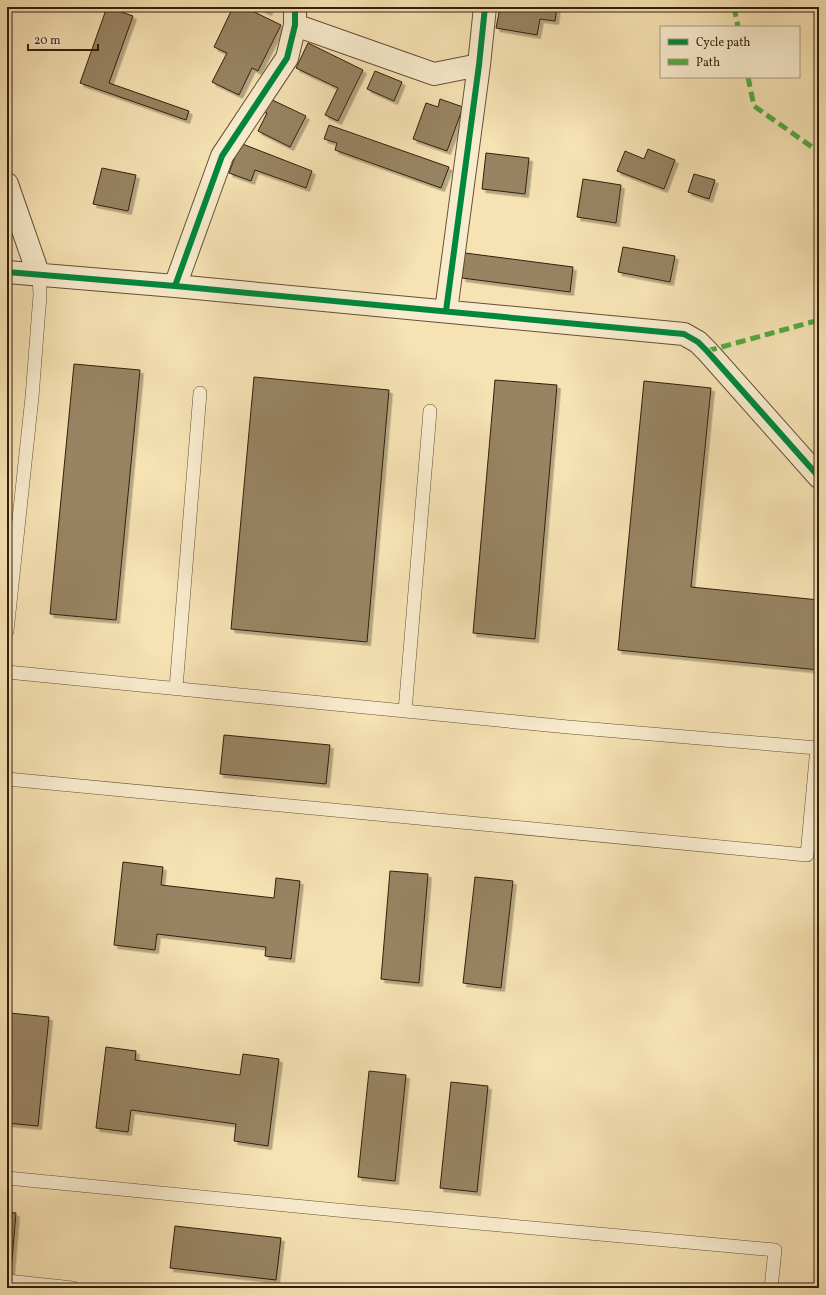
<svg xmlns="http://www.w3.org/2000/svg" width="826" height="1295" viewBox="0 0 826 1295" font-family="Vollkorn,serif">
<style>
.building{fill:#988463;stroke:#331f0d;filter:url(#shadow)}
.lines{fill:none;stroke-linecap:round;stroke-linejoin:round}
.service-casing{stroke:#645036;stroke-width:14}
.minor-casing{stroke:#645036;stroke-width:24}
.service{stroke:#f9ecce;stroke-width:13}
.minor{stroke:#f9ecce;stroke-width:22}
.quiet{stroke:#54aa41;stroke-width:5;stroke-dasharray:10 5;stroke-linecap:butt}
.cycleway-casing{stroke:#f9ecce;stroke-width:8}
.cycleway{stroke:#00873e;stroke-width:6}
</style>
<defs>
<filter id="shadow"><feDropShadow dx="3.5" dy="3.5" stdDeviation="0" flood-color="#0004"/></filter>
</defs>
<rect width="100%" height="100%" fill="#f6e2b3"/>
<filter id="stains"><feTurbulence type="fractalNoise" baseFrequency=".005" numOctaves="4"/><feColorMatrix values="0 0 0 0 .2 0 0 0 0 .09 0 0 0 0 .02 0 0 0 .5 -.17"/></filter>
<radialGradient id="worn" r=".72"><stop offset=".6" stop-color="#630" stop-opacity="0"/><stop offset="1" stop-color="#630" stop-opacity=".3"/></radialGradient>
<path class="building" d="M107,7L133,16L109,83L189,111L186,120L80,83Z
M233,7H244L281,25L258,71L252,68L239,95L212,82L227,53L214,47Z
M257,7H270L268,12Z
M500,7H557L555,21L540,19L537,35L496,28Z
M308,43L363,70L338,121L325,115L338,88L296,68Z
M375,71L402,82L394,101L367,89Z
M266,97L306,116L290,147L258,131L267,113L260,109Z
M440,99L463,107L447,151L413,139L426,103L438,107Z
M329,125L449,167L441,188L335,150L337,143L324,139Z
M240,143L312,171L306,188L255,170L251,181L229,173Z
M648,149L675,160L664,189L617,171L625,151L644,159Z
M486,153L529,158L525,194L482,189Z
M102,168L136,175L128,211L93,204Z
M694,174L715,180L709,199L688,192Z
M583,179L621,185L616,223L577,217Z
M623,247L675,256L670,282L618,272Z
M465,253L573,267L570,292L462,278Z
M74,364L140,370L116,620L50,614Z
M254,377L389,390L367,642L231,629Z
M495,380L557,385L535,639L473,633Z
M644,381L711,388L691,587L819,600V670L618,650Z
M224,735L330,745L326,784L220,774Z
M123,862L163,867L161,885L274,898L276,878L300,881L291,959L265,956L266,947L157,934L155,950L114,945Z
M390,871L428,874L419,983L381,979Z
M475,877L513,881L501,988L463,983Z
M10,1013L49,1017L38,1126L7,1123V1039Z
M106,1047L136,1051L135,1060L240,1075L243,1054L279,1059L268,1146L234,1141L236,1124L131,1110L128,1132L96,1128Z
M369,1071L406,1075L395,1181L358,1177Z
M451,1082L488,1086L477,1192L440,1188Z
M7,1212L16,1213L11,1272L7,1271Z
M175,1226L281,1238L276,1280L170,1268Z"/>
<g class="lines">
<defs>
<path id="service" d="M7,631L32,397L40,295L39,276
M7,672L568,727L817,748L807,855L7,779
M176,688L200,393
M405,711L430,411
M7,1178L347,1211L775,1250L771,1288
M7,1281L73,1288"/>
<path id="minor" d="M295,25L434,74L479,65
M7,184L39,276
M7,272L175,286L684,334L698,342L707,351L819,477
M175,286L222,156L287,58L295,25V7
M446,311L479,65L485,7"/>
</defs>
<use href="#service" class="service-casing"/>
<use href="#minor" class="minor-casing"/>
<use href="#service" class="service"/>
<use href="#minor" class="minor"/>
<path class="quiet" d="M734,7L738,27
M748,77L754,106L819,152
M707,351L819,320"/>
<defs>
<path id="cycleway" d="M7,272L175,286L684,334L698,342L707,351L819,477
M175,286L222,156L287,58L295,25V7
M446,311L479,65L485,7"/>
</defs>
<use href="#cycleway" class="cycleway-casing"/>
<use href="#cycleway" class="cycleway"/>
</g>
<rect width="826" height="1295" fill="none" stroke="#f6e2b3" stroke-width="24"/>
<rect x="8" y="8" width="810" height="1279" fill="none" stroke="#331f0d" stroke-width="2"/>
<rect x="12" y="12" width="802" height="1271" fill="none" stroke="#331f0d"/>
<rect x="660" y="26" width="140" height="52" fill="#f9ecce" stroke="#aa9a81"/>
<rect x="668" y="39" width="20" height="6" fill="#00873e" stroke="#aa9a81"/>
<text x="696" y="46" font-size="12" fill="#331f0d">Cycle path</text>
<rect x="668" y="59" width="20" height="6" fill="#54aa41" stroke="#aa9a81"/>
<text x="696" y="66" font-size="12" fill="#331f0d">Path</text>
<path d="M28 44v6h70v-6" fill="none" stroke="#331f0d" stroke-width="2"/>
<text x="34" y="44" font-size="12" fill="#331f0d" stroke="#f9ecce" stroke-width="3" paint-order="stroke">20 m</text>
<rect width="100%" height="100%" filter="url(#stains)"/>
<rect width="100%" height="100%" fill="url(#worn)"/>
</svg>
